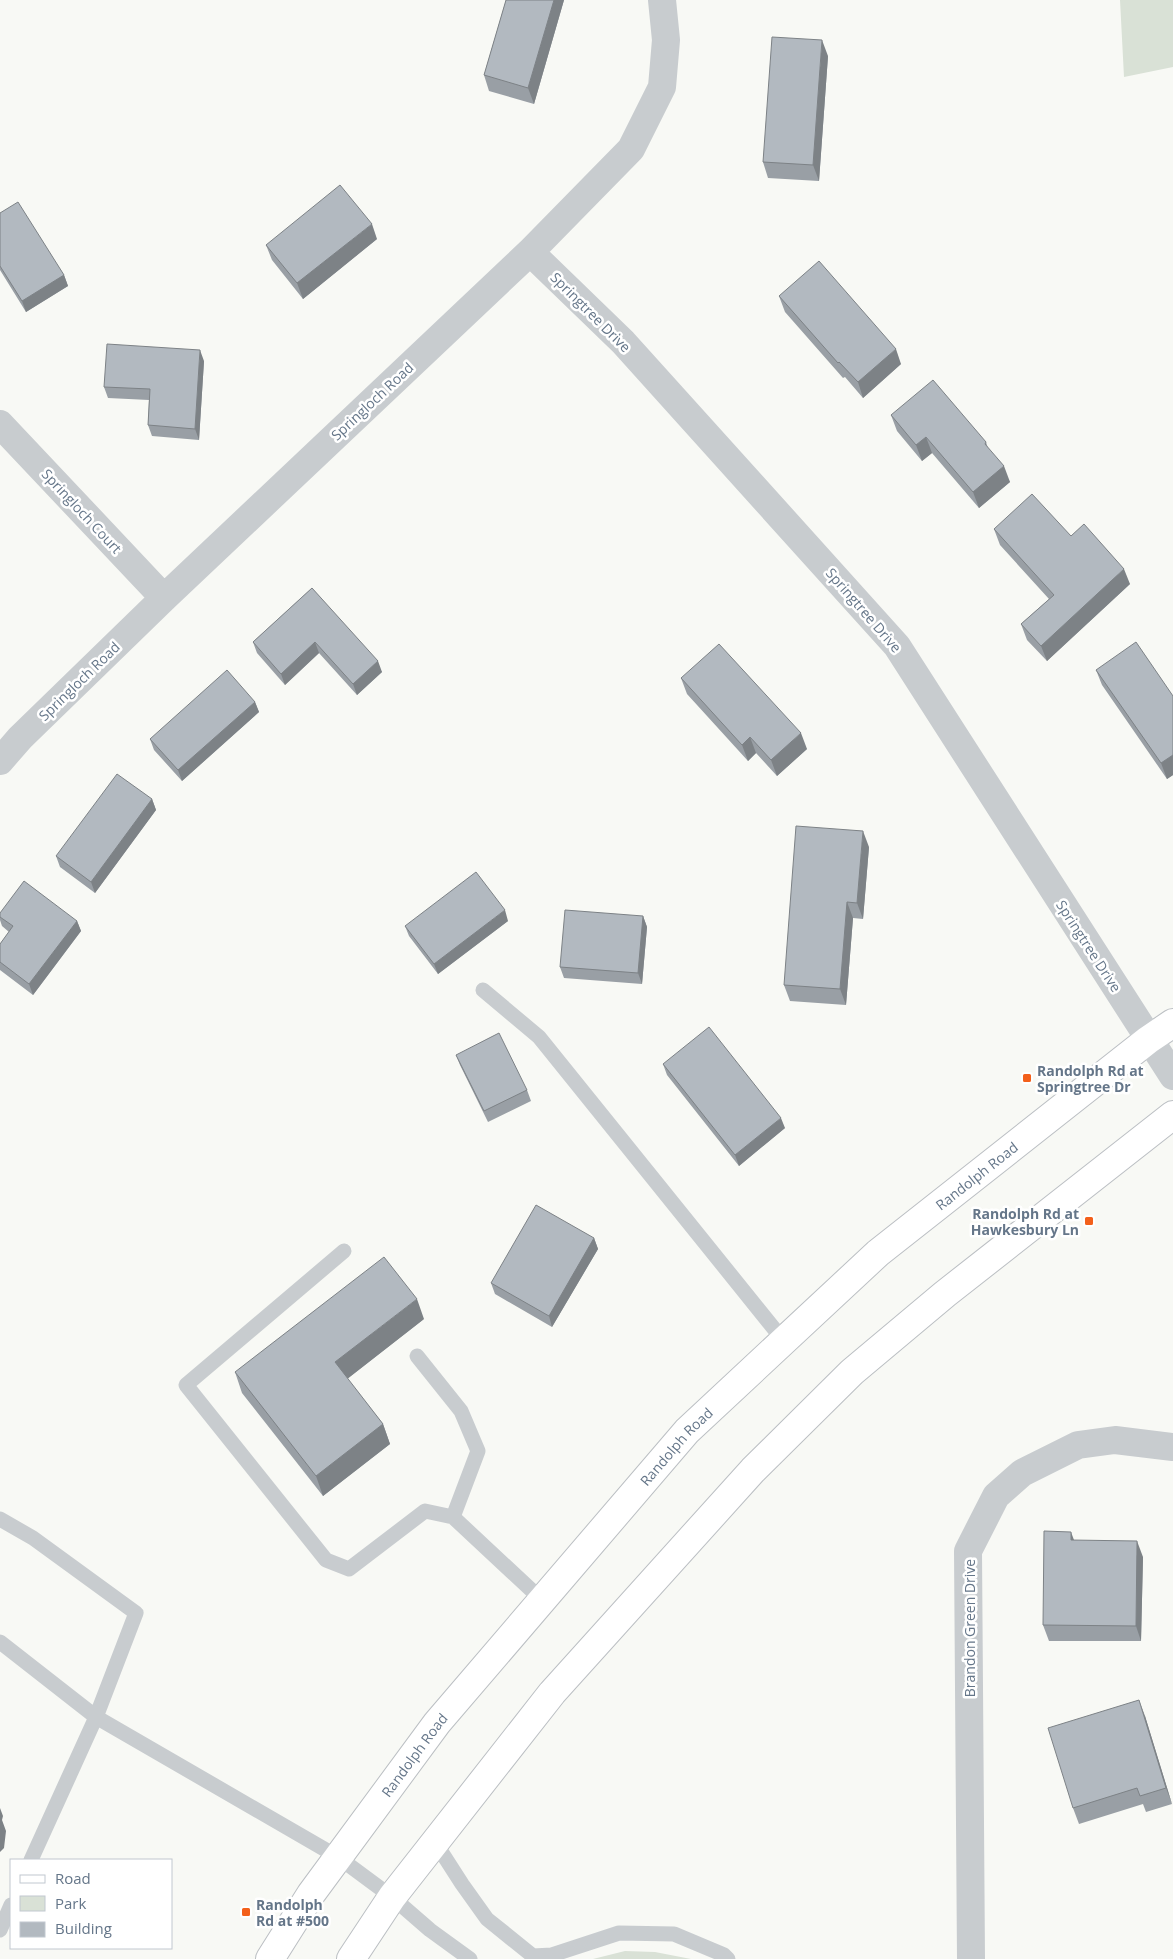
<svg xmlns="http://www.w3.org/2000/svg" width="1173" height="1959" viewBox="0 0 1173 1959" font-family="'Open Sans',sans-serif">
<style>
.green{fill:#d9e1d6}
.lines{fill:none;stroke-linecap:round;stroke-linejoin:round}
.primary-casing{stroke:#bbbfc3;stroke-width:30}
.lane{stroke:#c8cccf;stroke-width:15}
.street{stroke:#c8cccf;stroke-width:28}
.primary{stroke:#fff;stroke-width:28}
.wall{fill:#999fa5}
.shaded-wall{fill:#7d8286}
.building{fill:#b2b9c0;stroke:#7d8286}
.poi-dot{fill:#f3601b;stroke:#fff;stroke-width:2}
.labels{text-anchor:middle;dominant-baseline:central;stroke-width:5;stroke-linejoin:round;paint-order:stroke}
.street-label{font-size:14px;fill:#657689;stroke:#fff}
.poi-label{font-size:14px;font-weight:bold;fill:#657689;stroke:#fff;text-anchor:start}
</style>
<rect width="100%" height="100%" fill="#f8f9f5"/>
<path class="green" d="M1120,0H1173V67L1124,77Z
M625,1951L655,1952L691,1959H593Z"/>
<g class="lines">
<defs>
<g id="primary">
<path id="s1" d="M270,1959L311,1894L437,1723L687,1431L878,1253L1148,1040L1173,1023"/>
<path d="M351,1959L392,1897L552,1693L753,1470L852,1372L945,1294L1173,1115"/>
</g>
</defs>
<use href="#primary" class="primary-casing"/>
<path class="lane" d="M483,990L539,1037L784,1341
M344,1251L186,1385L326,1560L349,1569L425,1511L453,1517L542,1600
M417,1356L461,1411L478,1451L453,1517
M0,1519L33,1538L136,1613L96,1717L0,1642
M435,1842L462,1884L487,1919L533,1956L552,1955L619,1933L674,1934L724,1955L728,1959
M31,1860L96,1717L338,1857L392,1897L430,1930L470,1959
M0,1930L11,1905"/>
<path class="street" d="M530,252L623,342L897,646L1173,1076
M0,424L164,598
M0,761L20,738L164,598L530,252L631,149L662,87L666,40L662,0
M971,1959L968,1551L996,1496L1022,1473L1078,1445L1115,1440L1173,1447"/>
<use href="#primary" class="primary"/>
</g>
<path class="wall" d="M506,0H564L534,104L489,91L484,75Z
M828,56L819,181L768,178L763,162Z
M0,213L64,275L68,286L26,312L0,270Z
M377,239L303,299L272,260L266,245Z
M779,296L901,364L863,398L845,377L843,378L785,312Z
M204,361L199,440L152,436L148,425L149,400L108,398L104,387Z
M891,415L986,442L988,448L1010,482L979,508L932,453L922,461L897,431Z
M994,529L1071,536L1130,584L1047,661L1027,640L1021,624L1049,599L1000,545Z
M312,588L382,672L357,695L319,653L285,685L257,653L253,642Z
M1096,670L1173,696V775L1167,779L1102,685Z
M681,678L807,749L777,776L756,753L748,761L687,694Z
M255,702L259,712L182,781L154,750L150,739Z
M152,799L156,810L95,893L60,867L56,856Z
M869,847L863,919L853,918L846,1005L790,1001L784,985Z
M0,913L77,921L81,931L33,995L0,970V944L9,932L2,926L0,920Z
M643,916L647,927L642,984L564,978L560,967Z
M508,921L438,974L409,936L405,926Z
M456,1055L527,1090L531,1101L488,1122L460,1065Z
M663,1064L785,1128L739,1166L667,1075Z
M594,1238L598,1249L552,1327L495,1294L491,1283Z
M424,1319L347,1379L383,1424L390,1444L323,1496L242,1393L235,1372Z
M1074,1540L1143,1557L1141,1641H1049L1043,1625Z
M1145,1716L1172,1804L1146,1812L1143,1804L1079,1824L1073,1808Z"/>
<path class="shaded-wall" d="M554,0H564L534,104L528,88Z
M822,40L828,56L819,181L813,165Z
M372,224L377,239L303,299L297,283Z
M64,275L68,286L26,312L22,301Z
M896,349L901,364L863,398L858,382Z
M200,350L204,361L199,440L195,429Z
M926,437L932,453L922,461L916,445Z
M1004,466L1010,482L979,508L973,492Z
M1124,569L1130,584L1047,661L1041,646Z
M315,642L319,653L285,685L281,674Z
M378,661L382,672L357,695L353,684Z
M255,702L259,712L182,781L178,770Z
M801,733L807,749L777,776L771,760Z
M750,737L756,753L748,761L742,745Z
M1173,755V775L1167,779L1161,763Z
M152,799L156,810L95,893L91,882Z
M863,831L869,847L863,919L857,903Z
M847,902L853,918L846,1005L840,989Z
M505,910L508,921L438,974L434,964Z
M643,916L647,927L642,984L638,973Z
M77,921L81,931L33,995L29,984Z
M781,1118L785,1128L739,1166L735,1155Z
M594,1238L598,1249L552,1327L549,1316Z
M417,1299L424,1319L342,1383L335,1362Z
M383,1424L390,1444L323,1496L316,1476Z
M1071,1532L1077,1548L1071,1540Z
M1137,1541L1143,1557L1141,1641L1136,1626Z
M1139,1700L1145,1716L1172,1804L1166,1788Z
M0,1808L3,1816L2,1820L6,1831L4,1848L0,1852Z"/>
<path class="building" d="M506,0H554L528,88L484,75Z
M772,37L822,40L813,165L763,162Z
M340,185L372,224L297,283L266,245Z
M18,202L64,275L22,301L0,266V213Z
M819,261L896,349L858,382L839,362L838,363L779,296Z
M107,344L200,350L195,429L148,425L150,389L104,387Z
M933,380L986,442L985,444L1004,466L973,492L926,437L916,445L891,415Z
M1032,494L1071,536L1084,524L1124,569L1041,646L1021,624L1054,595L994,529Z
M312,588L378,661L353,684L315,642L281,674L253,642Z
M1136,642L1173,696V755L1161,763L1096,670Z
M719,644L801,733L771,760L750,737L742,745L681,678Z
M227,670L255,702L178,770L150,739Z
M117,774L152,799L91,882L56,856Z
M796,826L863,831L857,903L847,902L840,989L784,985Z
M476,872L505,910L434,964L405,926Z
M24,881L77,921L29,984L0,962V944L13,926L0,917V913Z
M565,910L643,916L638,973L560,967Z
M709,1027L781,1118L735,1155L663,1064Z
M499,1033L527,1090L484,1111L456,1055Z
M536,1205L594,1238L549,1316L491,1283Z
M384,1257L417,1299L335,1362L383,1424L316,1476L235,1372Z
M1044,1531L1071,1532V1540L1137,1541L1136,1626L1043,1625Z
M1139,1700L1166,1788L1140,1796L1137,1788L1073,1808L1048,1728Z"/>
<g class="poi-dot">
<rect x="1022" y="1073" width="10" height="10" rx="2.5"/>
<rect x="1084" y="1216" width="10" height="10" rx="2.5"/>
<rect x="241" y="1907" width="10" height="10" rx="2.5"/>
</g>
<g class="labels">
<g class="street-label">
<text transform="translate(591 312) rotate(45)">Springtree Drive</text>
<text transform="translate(372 401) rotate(-43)">Springloch Road</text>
<text transform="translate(82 511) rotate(47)">Springloch Court</text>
<text transform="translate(864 610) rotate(49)">Springtree Drive</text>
<text transform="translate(79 681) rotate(-44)">Springloch Road</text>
<text transform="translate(1089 946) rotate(57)">Springtree Drive</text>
<text stroke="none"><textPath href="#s1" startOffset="1060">Randolph Road</textPath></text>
<text stroke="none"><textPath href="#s1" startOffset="655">Randolph Road</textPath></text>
<text transform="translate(969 1628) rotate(-90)">Brandon Green Drive</text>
<text stroke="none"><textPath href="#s1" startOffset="250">Randolph Road</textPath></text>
</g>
<g class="poi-label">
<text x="1037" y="1070">Randolph Rd at<tspan x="1037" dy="16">Springtree Dr</tspan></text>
<text x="1079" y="1213" text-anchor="end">Randolph Rd at<tspan x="1079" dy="16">Hawkesbury Ln</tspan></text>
<text x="256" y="1904">Randolph<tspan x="256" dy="16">Rd at #500</tspan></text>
</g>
</g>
<rect x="10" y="1859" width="162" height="90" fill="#ffffff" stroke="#c1c8d0"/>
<rect x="20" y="1875" width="25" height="8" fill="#ffffff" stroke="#c1c8d0"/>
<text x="55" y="1884" font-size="15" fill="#657689">Road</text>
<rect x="20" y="1896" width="25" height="15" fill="#d9e1d6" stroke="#c1c8d0"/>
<text x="55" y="1909" font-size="15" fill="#657689">Park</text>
<rect x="20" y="1922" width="25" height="15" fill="#b2b9c0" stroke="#c1c8d0"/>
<text x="55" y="1934" font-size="15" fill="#657689">Building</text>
</svg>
